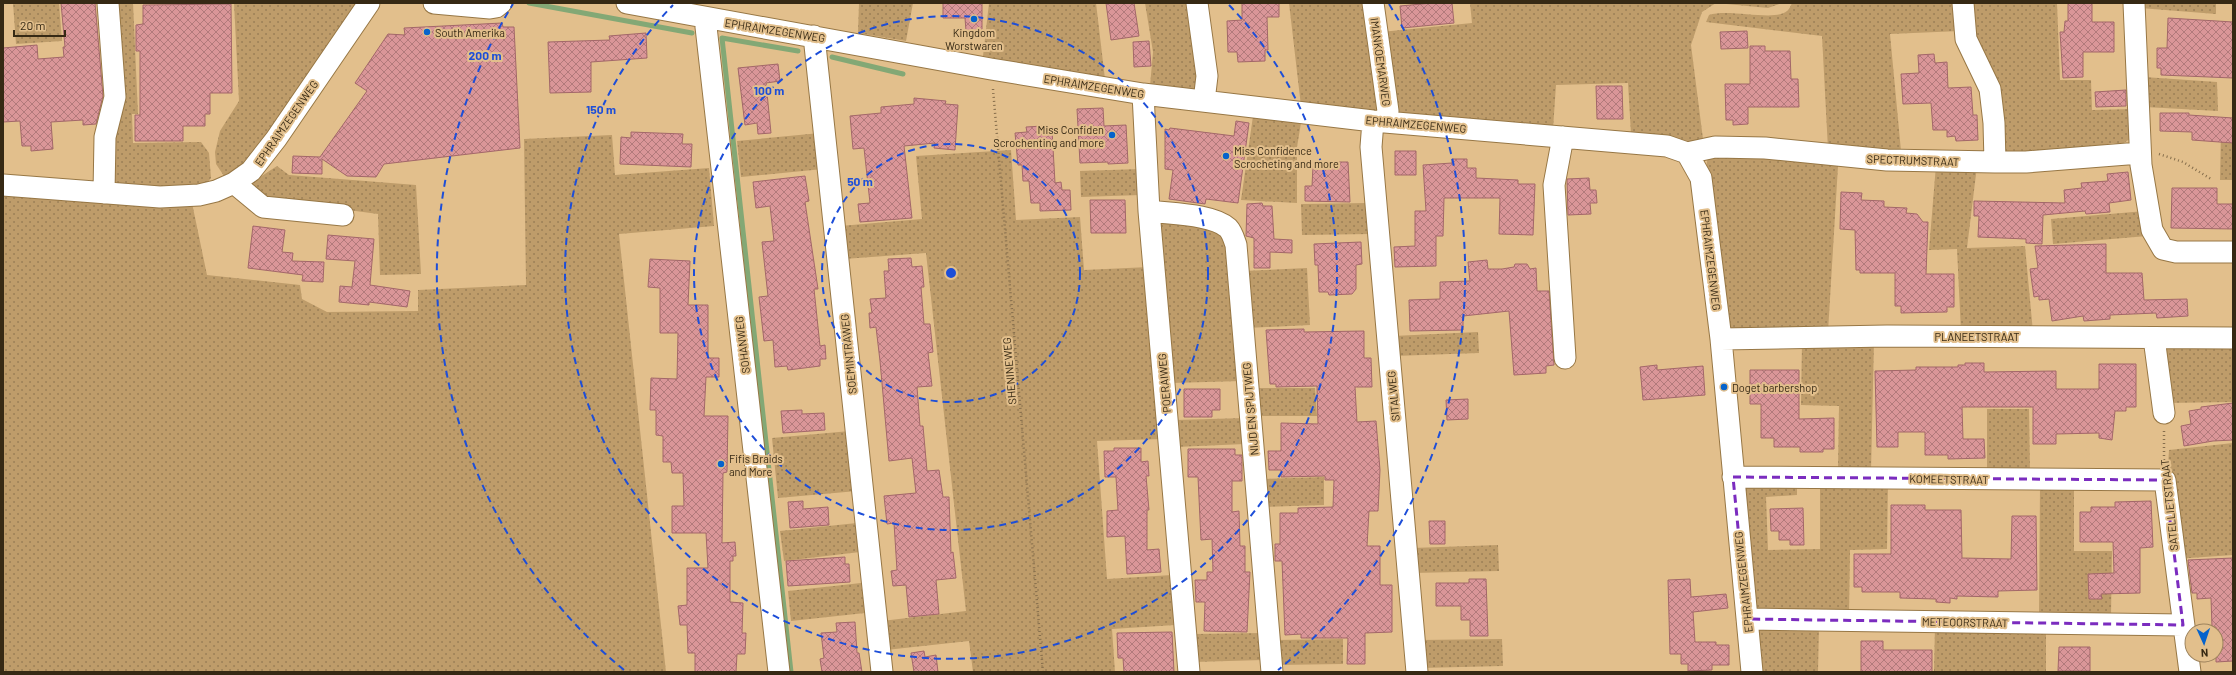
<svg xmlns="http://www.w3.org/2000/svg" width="2236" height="675" viewBox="0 0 2236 675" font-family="Barlow,sans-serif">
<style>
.grass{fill:url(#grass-dots)}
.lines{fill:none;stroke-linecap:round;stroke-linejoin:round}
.stream{stroke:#83a875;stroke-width:5}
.building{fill:url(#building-cross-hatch);stroke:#a36769}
.minor-casing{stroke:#977745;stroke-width:23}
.path{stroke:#866e4c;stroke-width:2.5;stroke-dasharray:1 3;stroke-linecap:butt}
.minor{stroke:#fff;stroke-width:21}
.marked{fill:none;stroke:#7b2cbf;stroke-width:3;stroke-dasharray:8 5;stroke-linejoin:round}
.ring{fill:none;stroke:#1d4ed8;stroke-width:2;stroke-dasharray:7 5}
.poi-dot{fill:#0663cc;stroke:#e2bf8c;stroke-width:1.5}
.labels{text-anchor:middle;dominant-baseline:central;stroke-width:4;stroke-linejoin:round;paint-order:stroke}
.street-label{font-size:11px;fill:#362914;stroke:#e2bf8c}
.poi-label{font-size:11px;fill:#362914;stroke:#e2bf8c;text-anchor:start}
.centre{fill:#1d4ed8;stroke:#e2bf8c;stroke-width:2}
.ring-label{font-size:12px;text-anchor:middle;font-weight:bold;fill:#1d4ed8;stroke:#e2bf8c;stroke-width:4;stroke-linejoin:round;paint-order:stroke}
</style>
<defs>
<pattern id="grass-dots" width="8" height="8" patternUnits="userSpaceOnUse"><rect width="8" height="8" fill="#be9c6a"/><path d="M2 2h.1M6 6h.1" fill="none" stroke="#9b7f56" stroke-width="1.8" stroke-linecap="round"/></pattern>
<pattern id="building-cross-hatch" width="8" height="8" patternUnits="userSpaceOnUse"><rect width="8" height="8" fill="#da9698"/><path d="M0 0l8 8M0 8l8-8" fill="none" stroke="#b27a7b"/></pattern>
</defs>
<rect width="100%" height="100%" fill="#e2bf8c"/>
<path class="grass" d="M13,3H59L62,41L16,44Z
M107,3H133L138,114H132L133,143L201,142L209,153L211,178L206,184L198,187L118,186L110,176Z
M234,3H359L265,143L239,172L224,176L216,164L215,152L220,131L239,101Z
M859,3H913L906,41L858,33Z
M989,3H1096L1105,79L983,56Z
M1145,3H1190L1200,85L1193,91L1150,86L1153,52Z
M1289,3H1368L1379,112L1301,106Z
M1470,3H1782L1768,8L1716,3L1702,12L1691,45L1703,139L1692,143L1687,141L1631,134L1628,83L1556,85L1553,129L1401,116L1394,112L1381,32L1472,23Z
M1792,3H1958L1960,31L1890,34L1901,151L1828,149L1822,36L1706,22L1709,15C1729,8 1775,22 1787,11C1789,10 1791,5 1792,3Z
M1969,3H2057L2060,80H2091L2092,110L2134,109L2133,137L2122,144L2113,143L2083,149L2002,153L1971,40Z
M2140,3H2216V14L2140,8Z
M2144,77L2217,82L2218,111L2145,107Z
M1253,116L1301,123L1297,147V203L1241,200Z
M2233,129V180H2220L2221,130Z
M820,133L823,169L741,177L737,141Z
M612,135L615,175L709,168L714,226L619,234L666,672H3V193L192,203L207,275L300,285L302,299L327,312L418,311V290L526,285L524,139Z
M1011,150L1016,220L1080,217L1084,270L1149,267L1163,439L1097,441L1107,579L1172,575L1175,625L1112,629L1115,672H973L969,641L886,650L882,621L966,611L926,253L844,259L840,226L922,219L916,156Z
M1713,153L1838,166L1828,332L1728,328L1706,168L1708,156Z
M1936,165L1977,166L1967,248L2025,246L2033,332H1961L1957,249L1929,250Z
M277,166L289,175L416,185L421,274L380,275L378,214L258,198L251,183Z
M1140,169L1141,195L1081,197L1080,171Z
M1368,203L1371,234L1302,235L1301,204Z
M2145,211L2147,236L2053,244L2051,219Z
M1159,219L1192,221L1227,236L1242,381L1171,383Z
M1307,268L1310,325L1247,328L1244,271Z
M1478,332L1479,353L1394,356L1393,336Z
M1802,341H1874L1871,471L1838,470L1839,406L1801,405Z
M2233,345V402L2165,403L2161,346Z
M1254,388H1315L1317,416H1255Z
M1987,409H2029L2030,473H1987Z
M1245,418V444L1176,447L1175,420Z
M850,431L857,491L778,498L772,438Z
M2233,443V555L2175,559L2167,481L2169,450Z
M1324,477V505L1262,507L1261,479Z
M1747,481L1797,482V495L1766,497L1768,550L1820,549V483L1888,482L1887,549L1850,550L1849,614L1758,611L1754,606L1742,491Z
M2040,486L2074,487V551H2112L2111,616L2039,615Z
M857,523L860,552L784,561L780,531Z
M1498,545L1499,571L1413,573L1412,548Z
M861,583L865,613L791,621L788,591Z
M1819,625L1818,672H1759L1757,628Z
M1935,625L2046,627V672H1934Z
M1262,633L1263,660L1194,662L1192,634Z
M1343,639V664L1277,665L1275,640Z
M1502,639L1503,666L1421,668L1420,640Z"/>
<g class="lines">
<path class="stream" d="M529,3L692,33
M832,57L903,74
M791,672L722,38L798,51"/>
</g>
<path class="building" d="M61,3H95L103,96L96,124L83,125V120L51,122L53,149L31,151V146H22L20,121L3,122V48L37,45L38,59L64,57L63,47H65Z
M943,3H982V30L966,31L965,18H943Z
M1106,3H1134L1139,36L1111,40Z
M1242,3H1279V17H1267L1268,50H1265V61L1238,62L1237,52H1228L1227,21L1242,20Z
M1432,3H1452L1454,23L1402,28L1400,6Z
M2068,3H2092V22H2114V52H2083V77L2063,78L2060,32H2064L2065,21H2068Z
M231,4L232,93H210V114H205V126H183V141H135V115H140V51H136V25L143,24V5Z
M2168,18L2233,22V78L2161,75V68H2157V48H2167Z
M502,23L503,27H514L520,148L384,164L376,177L347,176L322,159V174L292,173L293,156L320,157L367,91L355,83L388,34L405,35L404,28Z
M1747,31L1748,48L1721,49L1720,32Z
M646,33L647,58L591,62V92L550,93L548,42L610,40L609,36Z
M1149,41L1151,66L1134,67L1133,42Z
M1750,46H1765V51H1790L1791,79H1798L1799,107H1748V124L1733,125V120H1726L1725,84H1750Z
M1934,54L1935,63L1947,62L1948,88L1971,87L1973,115H1977L1978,140L1956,141L1955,136L1947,137V130H1933L1931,103L1903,104L1901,74L1919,73L1918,55Z
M778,64L780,81L766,83L771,133L758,134L757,123L745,125L738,68Z
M1596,86H1622L1623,119H1597Z
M2126,90V106L2096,107L2095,92Z
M914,98L946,101L945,104L958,105L955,150L934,148L935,143L904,146L912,218L860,222L858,204L870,203L864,148L853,149L850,116L881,113V107L914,104Z
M1103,108L1104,126L1126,125L1128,163L1108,164V162L1080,163L1077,109Z
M2160,113H2189V115L2233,118V143L2192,140V132L2160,131Z
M1236,121L1249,123L1238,203L1206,199L1205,204L1169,199L1173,170L1165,169V129L1169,130L1170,128L1234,136Z
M1043,126L1044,131L1052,130L1055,183L1061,182L1062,190H1070L1071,210L1040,211V203H1031L1029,181H1023L1022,165H1018L1015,133L1027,132L1026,127Z
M631,132L683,134L682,144H692L691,167L620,164L621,137L631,138Z
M1395,151H1416V175H1395Z
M1452,159H1467V168H1476V178L1518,180V184H1535L1533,235L1499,234L1500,198H1444L1443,236H1436V266L1395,267L1394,247L1415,246V211H1426L1423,165L1452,163Z
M1324,162H1348L1350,202L1305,201V186H1312L1313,166H1323Z
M2128,172L2131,200L2109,203L2110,212L2086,214L2085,211L2043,215L2042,244L2026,243V239L1978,237L1979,216H1974V201L2065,203L2064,190L2082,188L2081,183L2108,181L2107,174Z
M805,176L809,201L805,202L818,289H814L820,346L825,345L826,359H820V366L788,370L787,366L775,367L773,340L764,341L759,297L768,296L762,242L774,241L770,206L756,208L753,182Z
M1589,178L1590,190H1596L1597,203H1590L1591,214L1568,215L1567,179Z
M2172,188H2217V204H2233V229L2171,228Z
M1841,192L1862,193L1861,200L1884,201V207L1907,208L1906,213L1917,214L1923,222H1928L1926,274H1954V307H1947V312L1901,313V306H1895V273H1860V270H1856L1855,230L1840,229Z
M1090,200H1125L1126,233H1091Z
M1262,203L1263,206H1272L1274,239L1292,240V253L1270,252V268H1254V238L1246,236L1247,204Z
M253,226L285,230L282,252L293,253L292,261L324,262L323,282L302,281L303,275L248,268Z
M328,235L374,239L370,285L410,291L407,307L369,302V305L339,302L340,286L352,287L355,261L326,259Z
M1361,242L1362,264L1356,265V289L1352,294L1329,295L1328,292H1319L1318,265H1315L1314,244Z
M2106,244V273H2142L2144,300L2187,299L2188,316L2157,318L2156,313L2110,315V319L2084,321L2083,316L2052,321L2049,299L2039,300V296L2034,297L2030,269L2038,268L2035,246Z
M911,258L912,267L922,266L924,287H921L924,324H930L933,352L928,353L932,386L917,387L920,426H923L927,471L939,470L943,497H949L951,553L953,552L956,578L936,580L939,614L909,617L906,585L893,586L891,571L897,570L894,523L887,524L884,496L916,493L912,458L889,461L880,361L876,327L870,328L869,313H872L870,299L886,298L884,271H889L888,259Z
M650,259L690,261L688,305H708V358H719V377H706L704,416H728L727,472L723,473L722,543L735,542L736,556H733V561H730V602L743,603L742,633H746L745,654H737L736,672H695V653H688L687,625H680L678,606L687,605V568H708L706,533H672V506H684L683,473H672L671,462H663V436L656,435V410H650L651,378L677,379L678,333H660V288L648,287Z
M1487,260L1488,269H1502L1514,267L1515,264H1527L1530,269L1536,268L1537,291H1549L1554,365L1546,366V373L1514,375L1509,311L1463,316V330L1410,331L1409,300L1440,299V282L1470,281L1468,262Z
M1304,329V332L1364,331V358H1371L1372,387H1355L1357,422L1376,421L1380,470L1378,511H1369L1367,546H1380V585H1392V632L1365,633V664H1347L1348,638H1301V634L1285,635L1282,561H1275V544H1280V513H1298V508L1333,507L1334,480H1325V476L1281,477V470H1269L1268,451H1281V423L1318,424L1317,386L1276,387V384H1270L1266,330Z
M1965,363H1984V372L2056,371V389H2099V364H2136V407H2126V411H2115L2112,440L2099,438V433L2056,434V444H2033V407H1962L1963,439H1984L1985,458L1948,459V455H1925V432H1898V447H1877L1875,371L1916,370V367H1958V365H1965Z
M1657,365V370L1703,366L1705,395L1643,400L1640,367Z
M1750,370H1799V419L1834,418V449H1823V452H1800V447H1774V438H1761V404H1750Z
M1184,389H1220V410H1212V417H1184Z
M1468,399V419L1447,420L1446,400Z
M2233,403V440L2213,441L2184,446L2181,426L2191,424L2189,411L2201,409V407Z
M802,410V414L824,413L825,430L783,433L781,411Z
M1114,448H1141V462L1148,461L1149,476H1146L1149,510H1147V550L1159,549L1161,572L1127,574L1125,536L1107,537V511L1118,510L1116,477H1105L1104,451H1114Z
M1188,449H1235V455H1242V481H1232V512L1239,511L1240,546H1245V572H1250L1247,632L1204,631L1205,602H1196L1195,580H1207V572H1213L1212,539L1201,540L1198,477H1188Z
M803,501V509L828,507L829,525L790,528L788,502Z
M2151,501L2153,547L2140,548V593L2101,594L2102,599H2089L2088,574L2114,573L2113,542H2080V512H2091V507H2115V502Z
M1891,505H1925V510H1961L1962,558L2011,559L2012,516H2036L2037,590L1998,591V597L1957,596V599L1950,598V603L1936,602V599L1900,598V592H1862V587H1854V554H1891Z
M1803,508L1804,545H1790V540H1779V531H1771L1770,509Z
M1429,521H1445V544H1430Z
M845,557V564H849L850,582L788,586L786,561Z
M2233,558V661L2216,662V627H2212L2211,598L2197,599V593H2192L2188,560Z
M1469,579H1486L1488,636H1470V620H1461V606H1436V583H1469Z
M1690,579L1691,597L1726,594L1728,608L1693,612L1695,642H1716V645H1729V665H1712V670L1688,671V664H1681V654H1670L1668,580Z
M855,622L857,653H859L862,672H822L820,659L824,658L821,633L837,632L836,623Z
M1172,632L1174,672H1124L1123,658H1118L1117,633Z
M1861,641H1883V650H1932V672H1861Z
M2059,647H2090V671H2058Z
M924,651L925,657L936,655L938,672H914L911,653Z"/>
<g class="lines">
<defs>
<path id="minor" d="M434,3L490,8L496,7L501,3
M627,3L991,69L1143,94L1373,121L1667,146L1687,153L1701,178L1721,339L1752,672
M1197,3L1207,76L1204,101
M1373,3L1388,111L1386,122
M1963,3L1966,39L1990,89L1994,123L1995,162
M2134,3L2141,165L2152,230L2163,249L2176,252H2233
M705,18L779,672
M814,36L882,672
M1143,94L1149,211L1189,672
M1373,121L1371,147L1417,672
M1563,137L1554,185L1565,358
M1687,153L1715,147L1765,148L1887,160L1995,162H2026L2140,153
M234,183L263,207L343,215
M3,185L160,197L199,195L216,191L234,183L251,171L276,139L369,3
M104,193L105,137L115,97L108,3
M1149,211C1170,214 1213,214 1228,228C1232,232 1234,239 1236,245L1272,672
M2154,338L2164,413
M1721,339L1887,336L2233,338
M1733,477L2165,480L2190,672
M1747,619L2183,625"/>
</defs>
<use href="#minor" class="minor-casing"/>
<path class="path" d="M993,89L1043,672
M2159,154L2183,162L2211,179
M2164,431V462"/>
<use href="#minor" class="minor"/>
</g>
<path class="marked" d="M1733,477L2165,480L2183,625L1747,619Z"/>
<g class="ring">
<circle cx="951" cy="273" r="129"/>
<circle cx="951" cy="273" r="257"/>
<path d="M1229 5A386 386 0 1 1 673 5"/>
<path d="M624 670A514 514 0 0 1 513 4M1389 4A514 514 0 0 1 1278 670"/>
</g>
<g class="poi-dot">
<circle cx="974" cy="19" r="4"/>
<circle cx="427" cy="32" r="4"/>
<circle cx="1112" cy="135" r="4"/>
<circle cx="1226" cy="156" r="4"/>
<circle cx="1724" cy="387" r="4"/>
<circle cx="721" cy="464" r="4"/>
</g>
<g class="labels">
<g class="street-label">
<text transform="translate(775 30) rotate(9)">EPHRAIMZEGENWEG</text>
<text transform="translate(1381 62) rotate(82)">IMANKOEMARWEG</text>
<text transform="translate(1094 86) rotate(9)">EPHRAIMZEGENWEG</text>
<text transform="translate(286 123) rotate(-55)">EPHRAIMZEGENWEG</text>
<text transform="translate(1416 124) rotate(5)">EPHRAIMZEGENWEG</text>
<text transform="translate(1913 160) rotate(2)">SPECTRUMSTRAAT</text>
<text transform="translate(1711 260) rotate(83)">EPHRAIMZEGENWEG</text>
<text x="1977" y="336">PLANEETSTRAAT</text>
<text transform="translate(742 345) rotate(-97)">SOHANWEG</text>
<text transform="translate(848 354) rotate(-96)">SOEMINTRAWEG</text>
<text transform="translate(1009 371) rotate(-95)">SHENINEWEG</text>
<text transform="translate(1164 383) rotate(-95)">POERAIWEG</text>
<text transform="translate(1393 396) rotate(-95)">SITALWEG</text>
<text transform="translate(1250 409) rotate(-95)">NIJD EN SPIJTWEG</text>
<text transform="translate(1949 479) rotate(1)">KOMEETSTRAAT</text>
<text transform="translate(2169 505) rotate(-96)">SATELLIETSTRAAT</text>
<text transform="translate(1743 582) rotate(-96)">EPHRAIMZEGENWEG</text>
<text transform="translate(1965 622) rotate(1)">METEOORSTRAAT</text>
</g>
<g class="poi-label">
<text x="435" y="32">South Amerika</text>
<text x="974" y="32" text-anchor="middle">Kingdom<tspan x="974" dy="13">Worstwaren</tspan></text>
<text x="1104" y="129" text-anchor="end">Miss Confiden<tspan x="1104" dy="13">Scrochenting and more</tspan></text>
<text x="1234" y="150">Miss Confidence<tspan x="1234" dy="13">Scrocheting and more</tspan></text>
<text x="1732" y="387">Doget barbershop</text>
<text x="729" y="458">Fifis Braids<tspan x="729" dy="13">and More</tspan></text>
</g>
</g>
<circle cx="951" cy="273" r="6" class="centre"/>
<g class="ring-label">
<text x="485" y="60">200 m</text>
<text x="769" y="95">100 m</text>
<text x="601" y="114">150 m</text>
<text x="860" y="186">50 m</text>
</g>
<rect width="2236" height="675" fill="none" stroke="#362914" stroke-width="8"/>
<g transform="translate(2204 643) rotate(177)"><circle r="19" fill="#e2bf8c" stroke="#9d835c"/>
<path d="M0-3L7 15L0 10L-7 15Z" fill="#0663cc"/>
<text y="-6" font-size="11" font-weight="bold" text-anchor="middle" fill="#362914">N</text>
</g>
<path d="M14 30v6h51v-6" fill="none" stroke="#362914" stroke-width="2"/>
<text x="20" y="30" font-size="12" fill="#362914" stroke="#e2bf8c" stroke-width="3" paint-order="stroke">20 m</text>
</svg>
